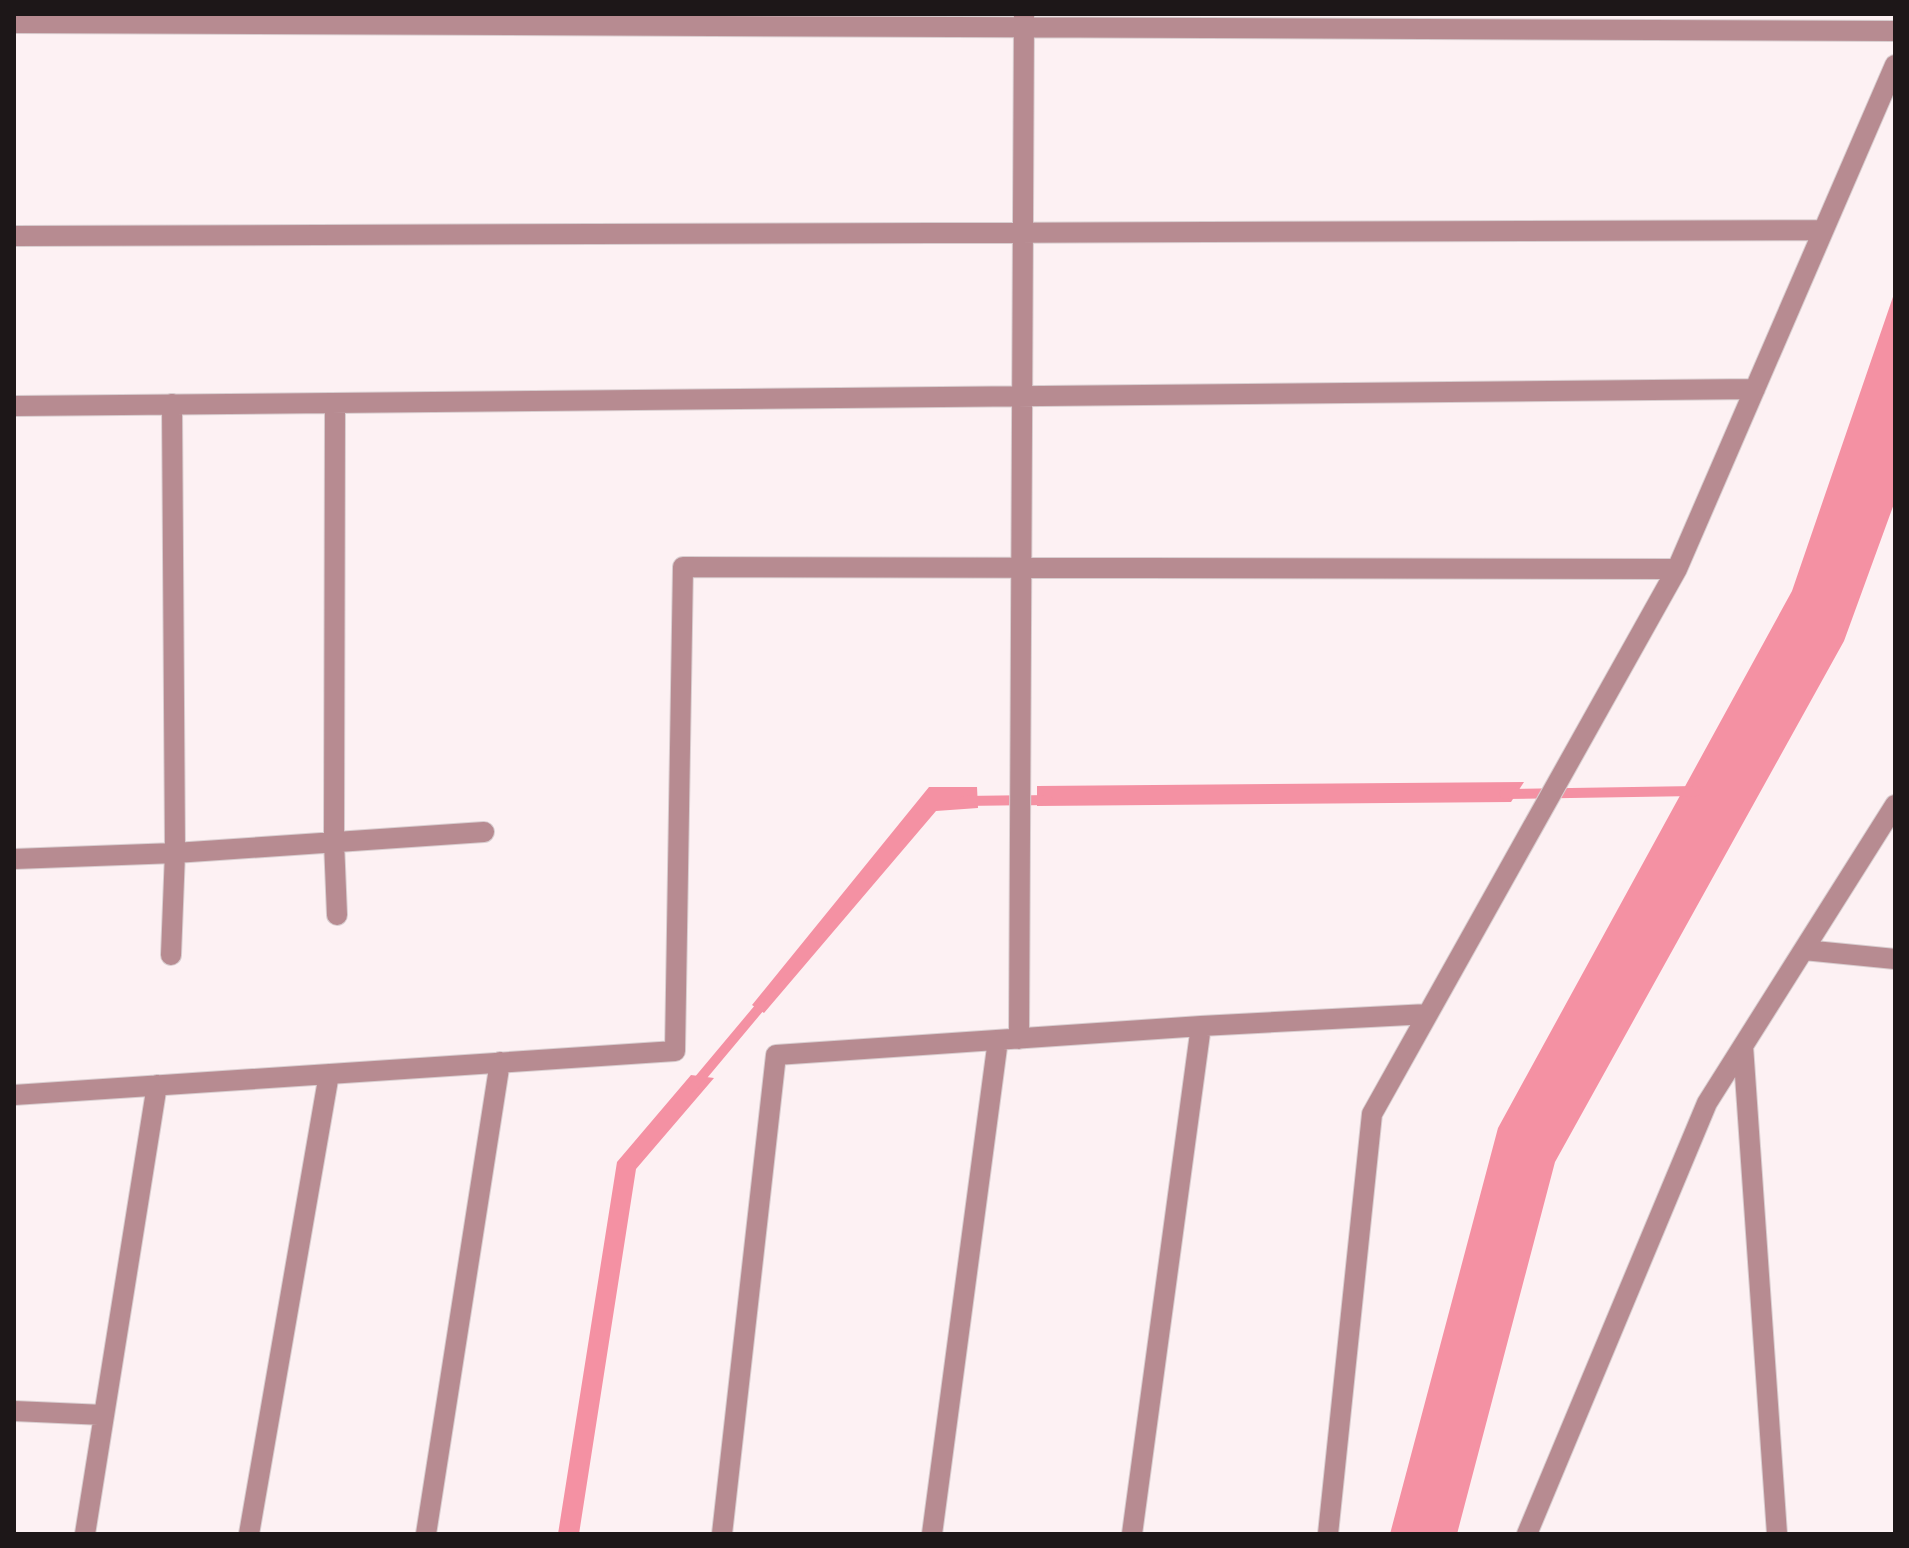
<svg xmlns="http://www.w3.org/2000/svg" width="1909" height="1548" viewBox="0 0 1909 1548" font-family="'Open Sans',sans-serif">
<style>
.water{fill:#f491a3}
.lines{fill:none;stroke-linecap:round;stroke-linejoin:round}
.stream{stroke:#f491a3;stroke-width:10}
.minor-casing{stroke:#d9ced0;stroke-width:22}
.minor{stroke:#b78b91;stroke-width:20}
</style>
<rect width="100%" height="100%" fill="#fdf1f3"/>
<path class="water" d="M1895,291V501L1844,641L1555,1162L1457,1534H1390L1498,1128L1792,591Z
M1524,782L1511,802L1037,806V786Z
M929,787H977L978,808L936,811L764,1013L752,1005Z
M691,1075L714,1078L636,1169L579,1534H558L617,1162Z"/>
<g class="lines">
<path class="stream" d="M1504,794L1696,791
M964,801L1048,800
M693,1087L765,1001"/>
<defs>
<path id="minor" d="M14,23L1895,31
M14,236L1823,230
M335,403L334,842L337,915
M14,406L1755,389
M14,859L175,853L484,832
M1804,950L1895,959
M171,955L175,853L172,404
M1019,1039L1024,15
M1743,1046L1777,1534
M14,1095L675,1051L683,567L1677,569
M14,1411L104,1415
M85,1534L157,1085
M249,1534L329,1074
M426,1534L500,1062
M722,1534L776,1055L1201,1026L1428,1014
M932,1534L998,1040
M1132,1534L1201,1026
M1328,1534L1372,1114L1677,569L1895,65
M1527,1534L1707,1103L1895,805"/>
</defs>
<use href="#minor" class="minor-casing"/>
<use href="#minor" class="minor"/>
</g>
<rect width="1909" height="1548" fill="none" stroke="#1d1718" stroke-width="32"/>
</svg>
